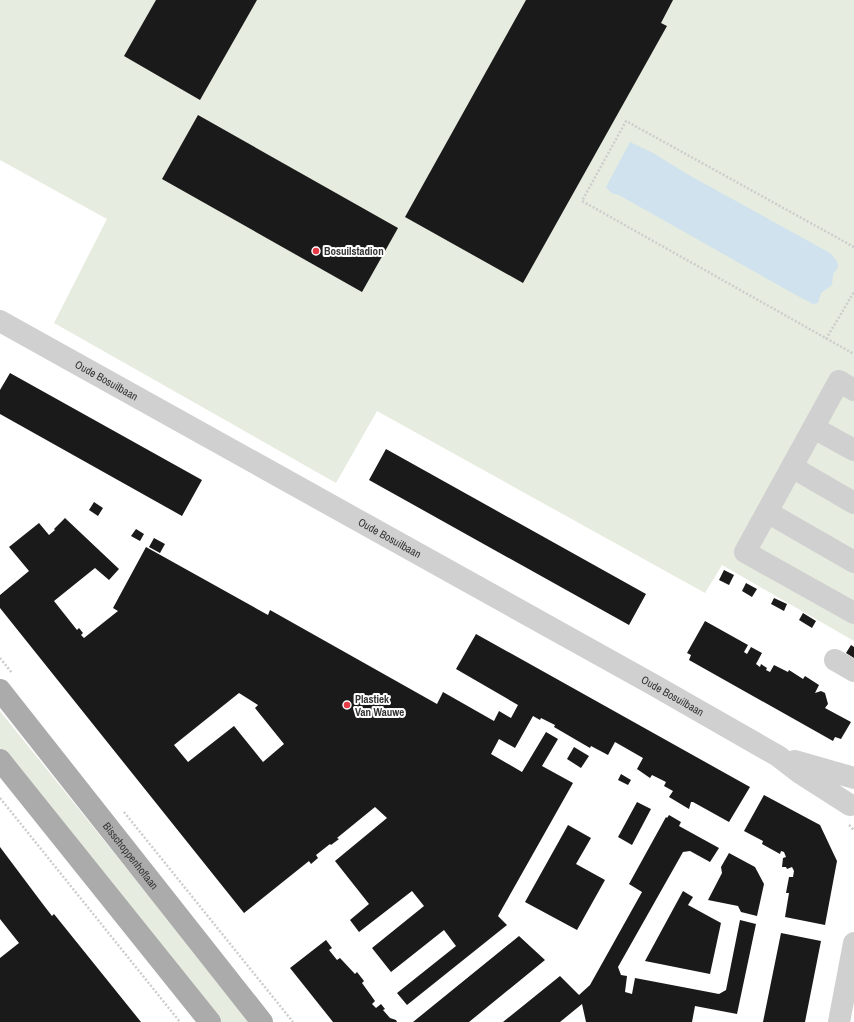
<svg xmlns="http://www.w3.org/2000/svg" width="854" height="1022" viewBox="0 0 854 1022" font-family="'Archivo Narrow',sans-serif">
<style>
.green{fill:#e6ecdf}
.water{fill:#cfe2ee}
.building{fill:#1a1a1a;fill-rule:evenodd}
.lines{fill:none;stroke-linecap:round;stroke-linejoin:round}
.path{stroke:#cdcdcd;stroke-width:2.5;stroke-dasharray:2 2;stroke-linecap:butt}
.minor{stroke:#d0d0d0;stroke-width:22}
.major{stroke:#ababab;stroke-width:22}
.poi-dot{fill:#e63946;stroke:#fff;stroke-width:1.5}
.labels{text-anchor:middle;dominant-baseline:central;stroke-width:4;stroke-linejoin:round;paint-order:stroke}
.poi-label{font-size:11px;font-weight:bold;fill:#333;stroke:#fff;text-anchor:start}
.street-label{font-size:11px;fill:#333;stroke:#fff}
</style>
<rect width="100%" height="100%" fill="#fff"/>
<path class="green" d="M0,0H854V641L722,565L705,593L377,411L336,483L54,323L107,219L0,160Z
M0,711L250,1022H221L0,748Z"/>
<path class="water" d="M630,142L653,153L687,174L830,253L836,260L838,265L837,269L833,274L832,285L821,293L818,303L813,304L794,294L619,195L611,193L606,187Z"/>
<path class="building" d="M156,0H257L200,100L124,56Z
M526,0H673L661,23L667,26L523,283L405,217Z
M198,115L398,228L362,292L162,179Z
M10,373L202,480L182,516L0,414V390Z
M386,449L646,594L629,625L369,480Z
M94,502L103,508L98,516L89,510Z
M65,518L119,569L109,580L95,568L54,601L77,630L79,628L83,633L81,635L84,638L118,611L113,608L146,547L268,615L270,610L437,704L443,692L494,721L499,711L511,718L518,705L456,669L476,634L750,787L729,822L693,802H691L689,809L669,797L673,791L664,786L666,782L652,775L650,778L637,769L643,758L615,742L608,755L591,746L590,748L554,727L555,725L541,718L540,720L533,716L515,748L499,739L491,754L522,772L546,732L558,739L542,766L573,783L498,916L507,925L407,1005L397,993L456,946L444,930L391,972L372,948L424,906L412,891L359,932L350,920L369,904L335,861L387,818L375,807L337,838L339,839L331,845L330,844L316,855L318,858L311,864L309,861L244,913L0,608V595L29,571L9,547L39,523L49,535L55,530L54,529ZM239,693L258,705L255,708L284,744L263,762L234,726L188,762L174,745Z
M136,529L144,534L140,541L131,536Z
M154,538L165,544L160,553L149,547Z
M724,570L734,575L729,585L719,580Z
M746,583L757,589L752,597L742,591Z
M774,598L787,604L784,611L771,604Z
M803,613L816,621L812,628L799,620Z
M705,621L748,645L744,652L747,654L751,647L762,653L756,664L760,667L761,664L767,668L766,670L770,672L774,665L788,672L789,670L803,679L805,676L819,685L815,693L821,691L825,693L828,704L825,708L851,722L841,739L835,737L833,741L689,660L691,655L687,653Z
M851,645L854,647V658L846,653Z
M574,747L589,756L581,768L567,759Z
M621,774L631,780L628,785L618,780Z
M764,795L820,825L837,861L825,925L785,917L789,893H786L789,877H793L794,871L792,867L787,869L786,867H782L783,858L786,857L784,852L781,851L780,854L762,844L763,841L744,831Z
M637,802L651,809L632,845L618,837Z
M669,815L681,822L679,826L719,848L710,862L690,851L683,852L618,967L621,975L627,976L625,992L632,994L635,978L719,994L726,990L740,920L756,924L737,1014L695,1006L692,1022H586L582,1004L560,1022H503L560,976L579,995L590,985L642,892L629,884L666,817L667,818Z
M568,825L591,838L576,864L605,880L577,930L525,902Z
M0,847L42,903L52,916L54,914L141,1022H0V958L19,943L0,919Z
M729,853L755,867L764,884L757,916L741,912L738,906L708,900L722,873L721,867Z
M683,891L693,897L688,905L721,923L710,974L645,961Z
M781,933L821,941L805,1022H763Z
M519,936L545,960L469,1022H413Z
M326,940L332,948L329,950L337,960L340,958L355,974L357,972L364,981L362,983L375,1001L372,1004L376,1008L381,1004L385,1009L383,1010L390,1018L396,1020L397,1022H333L290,968Z"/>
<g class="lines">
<path class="path" d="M854,247L626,121L582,201L854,354
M826,339L854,292
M0,658L12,673
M0,798L180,1022
M124,812L293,1022
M849,825L854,830"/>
<g class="minor">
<path id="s1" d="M0,321L652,684L778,756L800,773L850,805"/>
<path d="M854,390L839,381L745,552L854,613"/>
<path d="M814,428L854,450"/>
<path d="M792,467L854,503"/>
<path d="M767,512L854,562"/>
<path d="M835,660L854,671"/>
<path d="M795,761L854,778"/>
<path d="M839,1022L854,943"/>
</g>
<g class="major">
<path id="s2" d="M0,690L262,1022"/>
<path d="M0,760L210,1022"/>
</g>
</g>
<g class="poi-dot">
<circle cx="316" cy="251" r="4"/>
<circle cx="347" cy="705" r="4"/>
</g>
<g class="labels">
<g class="poi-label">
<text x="324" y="251">Bosuilstadion</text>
<text x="355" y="699">Plastiek<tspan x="355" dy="13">Van Wauwe</tspan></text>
</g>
<g class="street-label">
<text stroke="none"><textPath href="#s1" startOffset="122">Oude Bosuilbaan</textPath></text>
<text stroke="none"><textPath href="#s1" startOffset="446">Oude Bosuilbaan</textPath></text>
<text stroke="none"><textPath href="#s1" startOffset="770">Oude Bosuilbaan</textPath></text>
<text stroke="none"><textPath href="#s2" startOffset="211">Bisschoppenhoflaan</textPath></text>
</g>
</g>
</svg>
